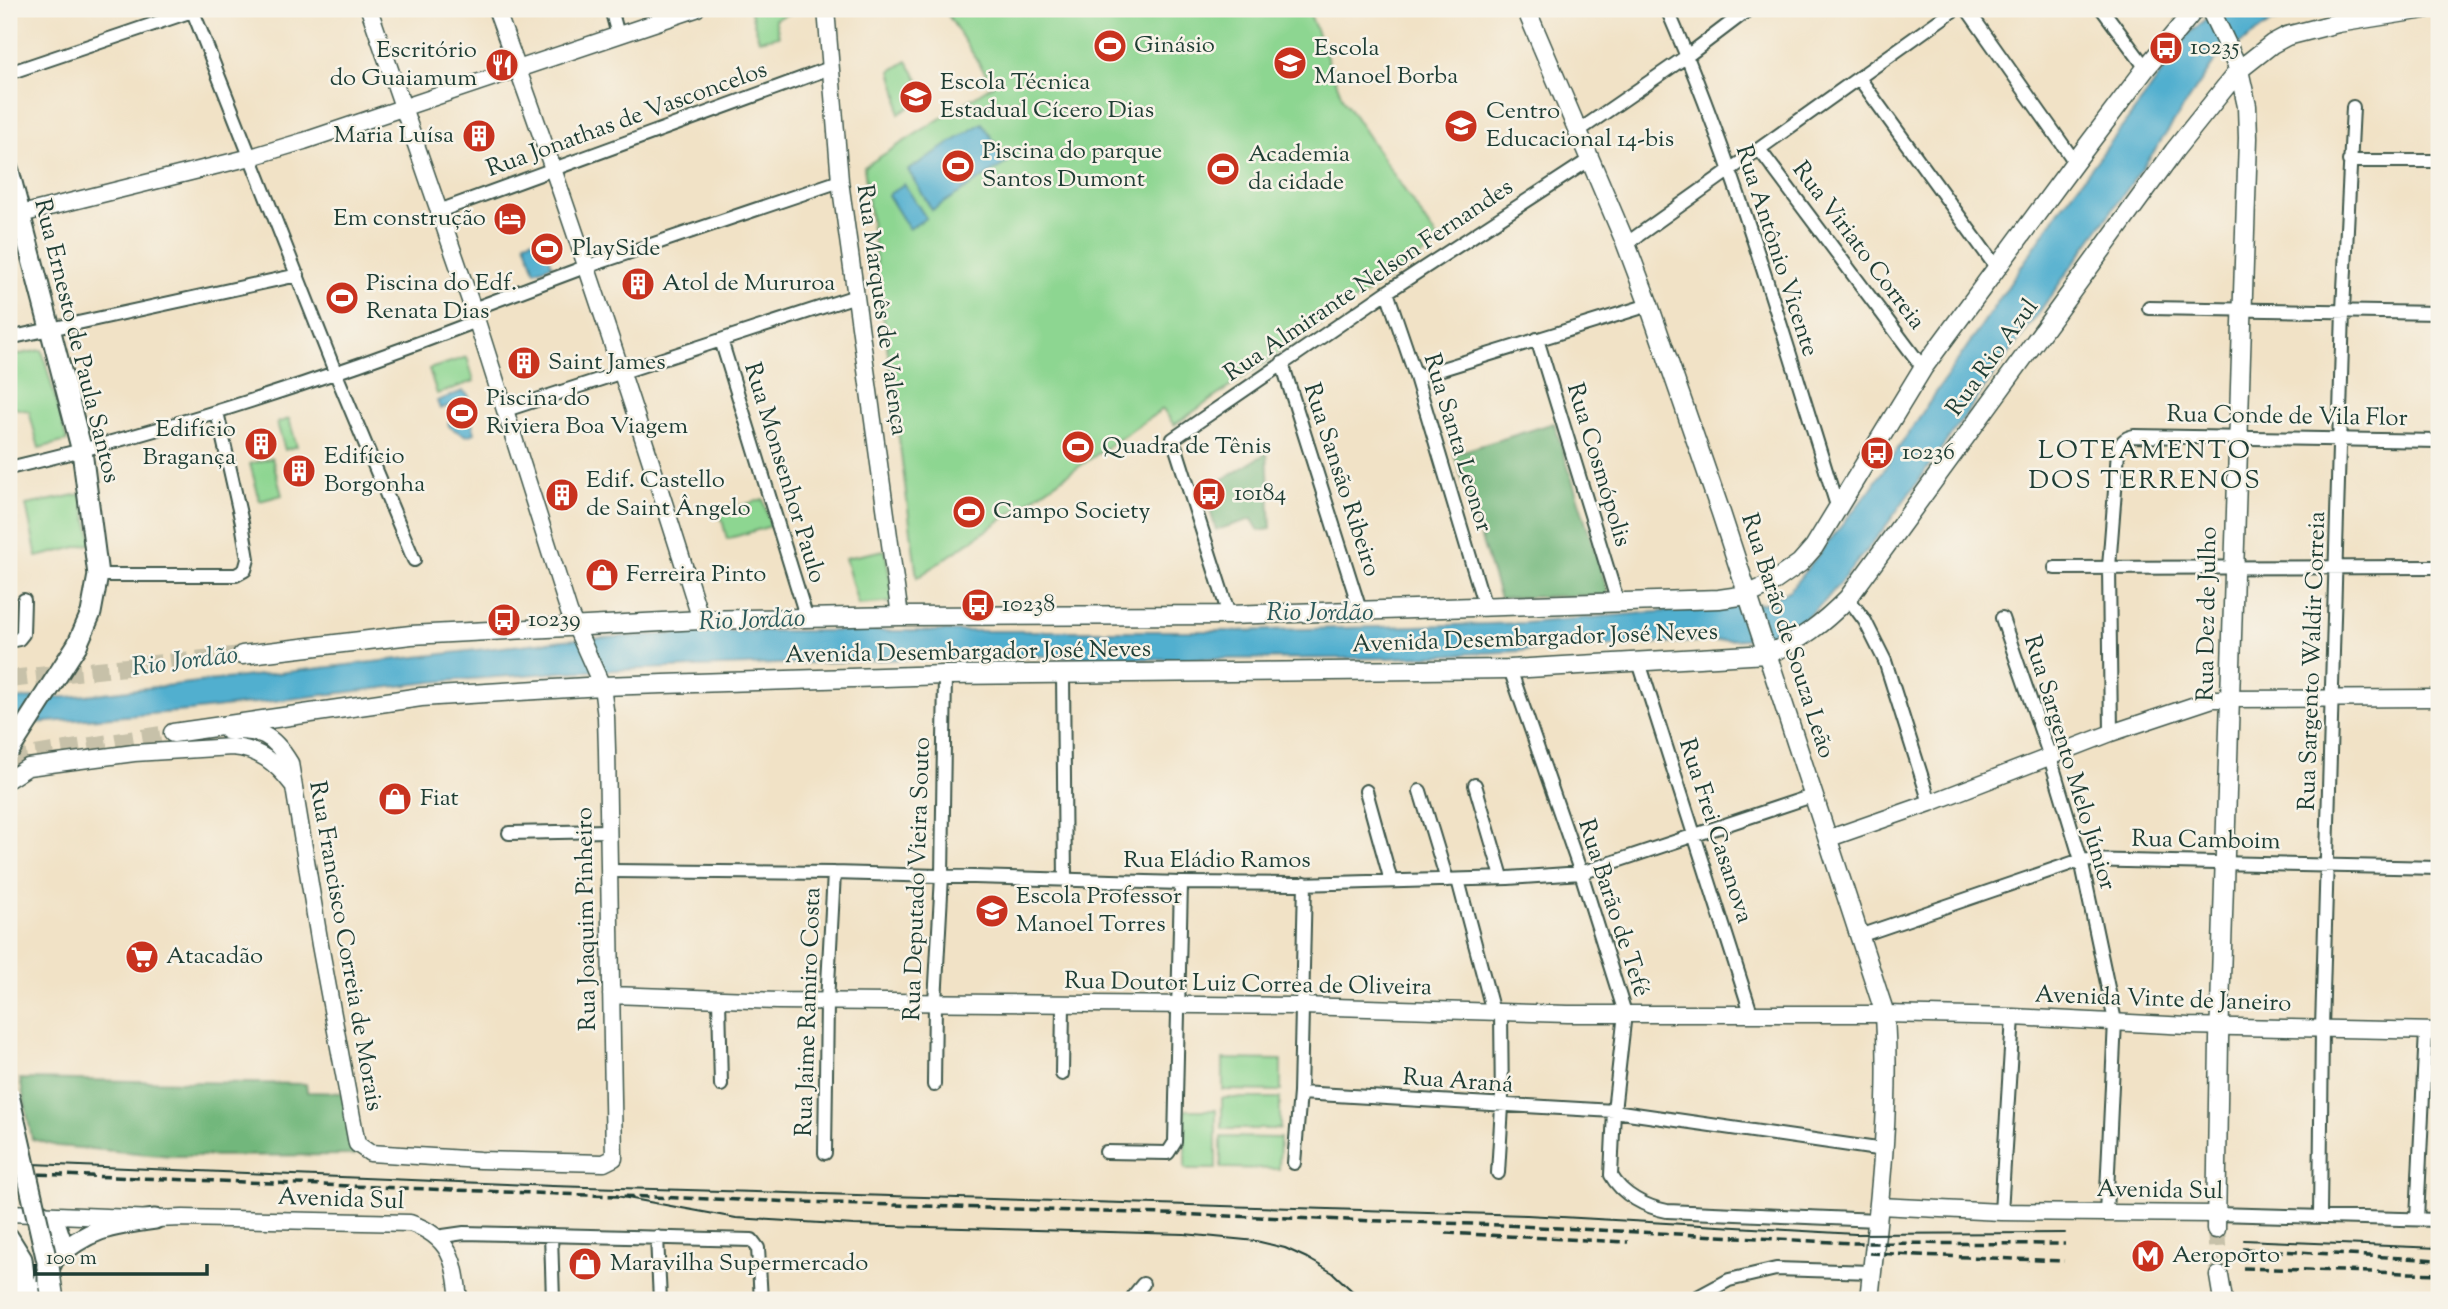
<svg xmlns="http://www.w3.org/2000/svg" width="2448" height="1309" viewBox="0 0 2448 1309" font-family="'Sorts Mill Goudy',serif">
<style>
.green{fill:#8dd691;stroke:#568a62;stroke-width:2}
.forest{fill:#72b77b;stroke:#487a58;stroke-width:2}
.water{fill:#51afcf;stroke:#387682;stroke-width:2}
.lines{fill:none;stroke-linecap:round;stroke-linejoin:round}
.secondary-tunnel{stroke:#c7c1a9;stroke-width:18;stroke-dasharray:18 9;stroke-linecap:butt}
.minor-casing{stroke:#3e564a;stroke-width:16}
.tertiary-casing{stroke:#3e564a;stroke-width:19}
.secondary-casing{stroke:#3e564a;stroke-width:21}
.primary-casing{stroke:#3e564a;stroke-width:23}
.minor{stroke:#fff;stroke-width:12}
.tertiary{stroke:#fff;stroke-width:16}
.secondary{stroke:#fff;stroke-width:18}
.primary{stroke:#fff;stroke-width:19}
.tram{stroke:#1f3d34;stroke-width:2}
.rail{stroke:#1f3d34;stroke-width:3.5;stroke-dasharray:10 5;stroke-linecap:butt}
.primary-bridge-casing{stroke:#3e564a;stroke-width:23;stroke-linecap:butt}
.trunk-bridge-casing{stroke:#3e564a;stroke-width:24;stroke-linecap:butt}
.primary-bridge{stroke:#fff;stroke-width:19}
.trunk-bridge{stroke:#fff;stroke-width:21}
.labels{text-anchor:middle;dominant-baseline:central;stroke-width:5;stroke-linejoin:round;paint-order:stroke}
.poi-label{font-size:24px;fill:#1f3d34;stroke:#f7f3e8;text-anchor:start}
.street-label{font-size:24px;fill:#1f3d34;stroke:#f7f3e8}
.neighbourhood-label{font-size:26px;letter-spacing:2px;fill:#1f3d34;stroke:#f7f3e8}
.water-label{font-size:26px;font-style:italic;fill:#2c5a5b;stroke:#f7f3e8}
</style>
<rect width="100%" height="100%" fill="#f7f3e8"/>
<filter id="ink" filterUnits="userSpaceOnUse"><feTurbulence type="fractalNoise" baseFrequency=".0143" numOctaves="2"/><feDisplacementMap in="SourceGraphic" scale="14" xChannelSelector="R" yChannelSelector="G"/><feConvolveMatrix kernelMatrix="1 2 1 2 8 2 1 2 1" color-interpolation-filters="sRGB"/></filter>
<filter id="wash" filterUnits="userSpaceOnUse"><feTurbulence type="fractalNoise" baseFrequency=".00686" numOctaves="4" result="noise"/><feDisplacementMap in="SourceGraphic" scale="28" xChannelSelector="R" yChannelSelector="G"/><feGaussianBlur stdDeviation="1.57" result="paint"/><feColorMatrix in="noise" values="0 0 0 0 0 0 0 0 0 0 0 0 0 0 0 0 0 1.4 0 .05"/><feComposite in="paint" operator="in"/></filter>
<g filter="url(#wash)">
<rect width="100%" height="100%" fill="#f1e2c6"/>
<path class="green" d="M750,9H801L775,19L779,36L759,40Z
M944,9H1308L1343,99L1440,243L1174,425L1163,409L917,578L864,167L993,85Z
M907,61L928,95L899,114L898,95L891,71Z
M42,350L67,441L39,448L29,411L9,407V356Z
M467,357L474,381L437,394L429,369Z
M289,419L297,446L285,450L277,423Z
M272,458L282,495L260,501L250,464Z
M81,494L93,543L37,557L26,505Z
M763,499L771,526L727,539L720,512Z
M885,550L894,602L858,605L845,558Z
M1223,1059L1281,1060V1091L1223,1090Z
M1222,1098H1280V1129H1222Z
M1185,1110H1216V1169H1185Z
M1221,1137L1280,1138L1279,1169L1221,1168Z"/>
<path class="forest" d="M1554,423L1608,592L1606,595L1500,598L1454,454Z
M1267,453L1271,529L1259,531L1252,519L1216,530L1204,491Z
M20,1079L306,1084L307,1092L344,1093L355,1155L172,1156L57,1146L32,1139Z"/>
<path class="water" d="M2217,9H2335L2272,22L2215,61L2153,153L1883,530L1825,601L1805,618L1764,638L1388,658L1130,659L1013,655L563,672L432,682L189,711L9,725V699L69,697L564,640L725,631H1235L1525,623L1765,603L1790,590L1870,490L2061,208L2142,101L2188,35Z
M982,123L1008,162L932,210L908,170Z
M904,184L926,218L909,229L888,195Z
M542,236L552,265L535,271L525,242Z
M463,391L469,396V411L472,415L471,419L475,433L466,436C452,427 441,430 455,410L454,404L440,409L437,401Z"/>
</g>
<g filter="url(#ink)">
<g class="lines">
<path class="secondary-tunnel" d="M9,679L242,655
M9,759L173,733
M2216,1229L2219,1276"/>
<defs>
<path id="minor" d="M192,9L336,374L414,560
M611,9L618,35
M1667,9C1737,170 1785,341 1838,509
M1967,9L2075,162
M2102,9L2146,68
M9,73L198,9
M1859,78L1996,267
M1577,132L1687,56L1749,9
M1759,149L1923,368
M2349,161H2439
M439,211L830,68
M1626,244L1955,9
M1387,292L1416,377L1485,607
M2149,308L2439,313
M473,309L577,270L840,181
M9,338L298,275
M1537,339L1618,603
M721,340L807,619
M1282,363L1360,610
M1416,377L1649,305
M506,410L856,296
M9,468C168,431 324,380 477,321
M2055,568L2439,567
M98,575H236L245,570L248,559L242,523L217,412
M1848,598L1865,621L1885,661L1930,803
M1229,615L1173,439L1387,292L1589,160
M2002,618L2050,757L2081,860L2115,1021L2106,1213
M9,641L19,639L23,634L24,600
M1639,662L1751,1013
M1510,669L1581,873L1625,1013L1614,1111L1611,1175C1622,1195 1646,1207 1667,1211L1878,1220
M1063,674L1065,881
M2111,733L2109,567L2118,452C2121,442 2124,438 2134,436L2439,441
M1475,785L1502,877
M1366,791L1391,881
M1420,791L1447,880
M509,833L607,831
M610,871L834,873L1181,883L1299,884L1508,878L1581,873L1812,796
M1458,880L1493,1012
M1859,936L2081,860L2439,868
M719,999L721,1085
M1062,1074L1063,1005
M934,1085L935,1002L942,876L945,675
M1300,1093L1614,1111L1884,1150
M1106,1152L1168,1153L1175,1142L1181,883
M825,1153L827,1002L834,873
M1294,1163L1300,1093L1305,883
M1498,1173L1502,1106L1501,1012
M2001,1212L2013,1017
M2216,1214L2439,1220
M2320,1216L2322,1028L2343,310L2353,107
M2417,1219L2426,1031
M551,1235L553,1300
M436,1237L464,1233L752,1240L758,1248L761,1300
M657,1237L660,1300
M1133,1300L1134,1295L1143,1284
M1692,1300L1729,1280L1776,1269L1872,1272"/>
<path id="tertiary" d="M496,9C570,211 637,415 701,620
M826,9L840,181L900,616
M9,217L251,157L304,141L696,9
M227,731C261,730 272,733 290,763L320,945L357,1144L370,1153L480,1160L604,1163L614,1158L607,750L606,717L602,686L569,612L473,309L369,9
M9,779L28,767L134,753L232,747C259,749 276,763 292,784
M1827,839L1930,803L2111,733L2213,699L2439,698
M611,995L778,1001L1301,1006L1568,1014H1885L2013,1017L2188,1026L2439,1031
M1879,1206L2001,1212L2216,1214
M9,1213L155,1219L183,1218L410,1223C451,1237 455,1261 459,1300"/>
<path id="secondary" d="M1526,9L1626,244L1649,305L1721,513L1885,1014C1891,1111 1879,1205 1869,1300
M2210,9L2239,70L2247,106L2248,138L2219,1040L2216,1229
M242,655L411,635L701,620L900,616L1229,615L1719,599L1747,595L1767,586L1800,563L1814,547L1923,368L2075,162L2146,68L2195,9
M173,733L421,697L602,686L945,675L1510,669L1767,654C1801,641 1823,623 1848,598L2174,151L2239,70L2272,44L2287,36L2338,23L2425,9
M2219,1276L2223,1300"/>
<path id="primary" d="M9,171L82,451L98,575L91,613L77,645
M9,1238L22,1259L27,1300
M9,1258L12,1300
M54,1259C87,1229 111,1225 155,1219
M38,1300C41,1277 56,1262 61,1240L56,1225L41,1214"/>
</defs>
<use href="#minor" class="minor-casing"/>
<use href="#tertiary" class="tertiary-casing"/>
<use href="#secondary" class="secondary-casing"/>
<use href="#primary" class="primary-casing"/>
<use href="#minor" class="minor"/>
<use href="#tertiary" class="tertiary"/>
<use href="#secondary" class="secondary"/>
<use href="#primary" class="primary"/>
<path class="tram" d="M9,1163L552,1186L1527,1215L1855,1234L2065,1233
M611,1195L736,1218L854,1225L1184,1234L1256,1241L1285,1248L1307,1258L1333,1273L1362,1300
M2244,1240L2439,1248"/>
<path class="rail" d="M9,1173L559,1194L1501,1225L1854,1243L2065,1244
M1446,1233L1628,1242
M2243,1249L2439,1260
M1869,1253L2064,1261
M2243,1268L2439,1274"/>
<defs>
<path id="primary-bridge" d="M9,751L77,645
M9,1095L48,1266V1282"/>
<path id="trunk-bridge" d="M48,1266L53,1300"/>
</defs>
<use href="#primary-bridge" class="primary-bridge-casing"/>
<use href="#trunk-bridge" class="trunk-bridge-casing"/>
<use href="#primary-bridge" class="primary-bridge"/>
<use href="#trunk-bridge" class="trunk-bridge"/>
</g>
</g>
<defs>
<symbol id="stadium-disc" viewBox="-11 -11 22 22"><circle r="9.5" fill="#c8321e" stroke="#f7f3e8"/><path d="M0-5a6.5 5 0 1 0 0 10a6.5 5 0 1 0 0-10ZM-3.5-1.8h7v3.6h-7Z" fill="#fff"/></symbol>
<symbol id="bus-disc" viewBox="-11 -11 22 22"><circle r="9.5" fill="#c8321e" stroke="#f7f3e8"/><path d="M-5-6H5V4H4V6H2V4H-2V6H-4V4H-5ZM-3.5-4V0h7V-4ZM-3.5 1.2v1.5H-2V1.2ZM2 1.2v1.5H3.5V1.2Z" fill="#fff"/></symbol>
<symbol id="school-disc" viewBox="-11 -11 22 22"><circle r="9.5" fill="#c8321e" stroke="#f7f3e8"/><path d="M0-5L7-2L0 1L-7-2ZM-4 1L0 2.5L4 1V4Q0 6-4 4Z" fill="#fff"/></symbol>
<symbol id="restaurant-disc" viewBox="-11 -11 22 22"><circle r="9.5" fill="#c8321e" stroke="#f7f3e8"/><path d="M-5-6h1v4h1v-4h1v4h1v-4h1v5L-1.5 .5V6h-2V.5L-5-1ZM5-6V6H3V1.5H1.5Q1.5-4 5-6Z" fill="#fff"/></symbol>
<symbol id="building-disc" viewBox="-11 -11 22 22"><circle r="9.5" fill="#c8321e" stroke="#f7f3e8"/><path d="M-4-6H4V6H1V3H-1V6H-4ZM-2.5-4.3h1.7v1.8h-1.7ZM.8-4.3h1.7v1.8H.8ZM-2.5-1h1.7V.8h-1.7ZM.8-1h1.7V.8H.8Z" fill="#fff"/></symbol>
<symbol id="hotel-disc" viewBox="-11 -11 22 22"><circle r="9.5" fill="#c8321e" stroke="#f7f3e8"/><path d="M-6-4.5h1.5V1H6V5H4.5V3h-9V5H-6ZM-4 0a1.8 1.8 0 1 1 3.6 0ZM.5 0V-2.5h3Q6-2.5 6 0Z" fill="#fff"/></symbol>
<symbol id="shop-disc" viewBox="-11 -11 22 22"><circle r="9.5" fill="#c8321e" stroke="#f7f3e8"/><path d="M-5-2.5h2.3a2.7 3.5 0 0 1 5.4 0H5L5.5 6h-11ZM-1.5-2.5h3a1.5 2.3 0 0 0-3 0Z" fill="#fff"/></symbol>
<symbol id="supermarket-disc" viewBox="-11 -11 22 22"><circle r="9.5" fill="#c8321e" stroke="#f7f3e8"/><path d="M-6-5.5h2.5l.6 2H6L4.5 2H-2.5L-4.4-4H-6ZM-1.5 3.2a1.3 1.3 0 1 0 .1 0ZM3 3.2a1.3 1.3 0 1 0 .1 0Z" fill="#fff"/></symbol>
<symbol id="metro-disc" viewBox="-11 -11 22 22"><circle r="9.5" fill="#c8321e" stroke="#f7f3e8"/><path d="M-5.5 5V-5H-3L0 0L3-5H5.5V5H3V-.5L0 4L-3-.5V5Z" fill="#fff"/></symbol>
</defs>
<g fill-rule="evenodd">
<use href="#stadium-disc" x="1091" y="27" width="38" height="38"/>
<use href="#bus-disc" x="2147" y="29" width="38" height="38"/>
<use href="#school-disc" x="1271" y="44" width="38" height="38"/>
<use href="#restaurant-disc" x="483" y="46" width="38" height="38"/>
<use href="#school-disc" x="897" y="78" width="38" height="38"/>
<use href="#school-disc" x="1442" y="107" width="38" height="38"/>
<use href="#building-disc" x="460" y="117" width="38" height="38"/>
<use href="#stadium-disc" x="939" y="147" width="38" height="38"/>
<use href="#stadium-disc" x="1204" y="150" width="38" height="38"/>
<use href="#hotel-disc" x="491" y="200" width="38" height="38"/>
<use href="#stadium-disc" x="528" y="230" width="38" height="38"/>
<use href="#building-disc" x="619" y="265" width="38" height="38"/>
<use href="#stadium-disc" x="323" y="279" width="38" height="38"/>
<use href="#building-disc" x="505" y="344" width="38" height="38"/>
<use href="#stadium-disc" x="443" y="394" width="38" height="38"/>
<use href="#building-disc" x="242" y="425" width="38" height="38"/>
<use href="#stadium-disc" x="1059" y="428" width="38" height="38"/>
<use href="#bus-disc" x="1858" y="434" width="38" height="38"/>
<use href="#building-disc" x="280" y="452" width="38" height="38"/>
<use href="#bus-disc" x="1190" y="475" width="38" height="38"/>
<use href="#building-disc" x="543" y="476" width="38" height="38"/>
<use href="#stadium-disc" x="950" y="493" width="38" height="38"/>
<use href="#shop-disc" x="583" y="556" width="38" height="38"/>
<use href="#bus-disc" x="959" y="586" width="38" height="38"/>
<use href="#bus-disc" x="485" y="601" width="38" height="38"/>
<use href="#shop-disc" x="376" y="780" width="38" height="38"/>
<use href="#school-disc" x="973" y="892" width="38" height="38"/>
<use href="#supermarket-disc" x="123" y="938" width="38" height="38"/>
<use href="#metro-disc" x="2129" y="1237" width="38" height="38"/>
<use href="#shop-disc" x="566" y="1245" width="38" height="38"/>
</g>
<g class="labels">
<g class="poi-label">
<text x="1134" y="46">Ginásio</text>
<text x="2190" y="48">10235</text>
<text x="1314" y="49">Escola<tspan x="1314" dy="28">Manoel Borba</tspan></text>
<text x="477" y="51" text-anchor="end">Escritório<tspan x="477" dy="28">do Guaiamum</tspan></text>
<text x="940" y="83">Escola Técnica<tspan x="940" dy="28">Estadual Cícero Dias</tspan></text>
<text x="1486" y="112">Centro<tspan x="1486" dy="28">Educacional 14-bis</tspan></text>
<text x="454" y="136" text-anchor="end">Maria Luísa</text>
<text x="982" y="152">Piscina do parque<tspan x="982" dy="28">Santos Dumont</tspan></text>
<text x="1248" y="155">Academia<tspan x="1248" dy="28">da cidade</tspan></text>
<text x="486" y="219" text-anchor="end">Em construção</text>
<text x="572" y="249">PlaySide</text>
<text x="366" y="284">Piscina do Edf.<tspan x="366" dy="28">Renata Dias</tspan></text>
<text x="662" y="284">Atol de Mururoa</text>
<text x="548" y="363">Saint James</text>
<text x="486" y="399">Piscina do<tspan x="486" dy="28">Riviera Boa Viagem</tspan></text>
<text x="236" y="430" text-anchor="end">Edifício<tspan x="236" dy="28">Bragança</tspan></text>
<text x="1102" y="447">Quadra de Tênis</text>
<text x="1902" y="453">10236</text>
<text x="324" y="457">Edifício<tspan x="324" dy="28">Borgonha</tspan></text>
<text x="586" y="481">Edif. Castello<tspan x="586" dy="28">de Saint Ângelo</tspan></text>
<text x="1234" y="494">10184</text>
<text x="993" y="512">Campo Society</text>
<text x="626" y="575">Ferreira Pinto</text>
<text x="1002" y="605">10238</text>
<text x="528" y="620">10239</text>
<text x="420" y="799">Fiat</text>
<text x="1016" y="897">Escola Professor<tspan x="1016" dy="28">Manoel Torres</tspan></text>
<text x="166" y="957">Atacadão</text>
<text x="2172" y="1256">Aeroporto</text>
<text x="610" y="1264">Maravilha Supermercado</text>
</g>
<g class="street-label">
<text transform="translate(627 120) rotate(-20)">Rua Jonathas de Vasconcelos</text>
<text transform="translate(1858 246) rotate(53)">Rua Viriato Correia</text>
<text transform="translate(1776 251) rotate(72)">Rua Antônio Vicente</text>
<text transform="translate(1369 281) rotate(-34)">Rua Almirante Nelson Fernandes</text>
<text transform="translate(881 310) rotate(82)">Rua Marquês de Valença</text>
<text transform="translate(76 341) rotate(76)">Rua Ernesto de Paula Santos</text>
<text transform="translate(1993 358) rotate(-54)">Rua Rio Azul</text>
<text transform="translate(2287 417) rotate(1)">Rua Conde de Vila Flor</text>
<text transform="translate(1457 443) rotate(73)">Rua Santa Leonor</text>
<text transform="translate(1598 465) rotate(73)">Rua Cosmópolis</text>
<text transform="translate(784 473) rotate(73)">Rua Monsenhor Paulo</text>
<text transform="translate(1341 480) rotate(72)">Rua Sansão Ribeiro</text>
<text transform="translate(2208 614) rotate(-89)">Rua Dez de Julho</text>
<text transform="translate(1787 636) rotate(72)">Rua Barão de Souza Leão</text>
<text transform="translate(1535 639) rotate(-2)">Avenida Desembargador José Neves</text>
<text transform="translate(968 653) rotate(-1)">Avenida Desembargador José Neves</text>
<text transform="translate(2313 661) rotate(-88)">Rua Sargento Waldir Correia</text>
<text transform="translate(2069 763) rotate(73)">Rua Sargento Melo Júnior</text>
<text transform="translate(1715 831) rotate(72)">Rua Frei Casanova</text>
<text transform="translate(2206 841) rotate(1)">Rua Camboim</text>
<text x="1217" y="861">Rua Eládio Ramos</text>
<text transform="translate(918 879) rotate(-88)">Rua Deputado Vieira Souto</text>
<text transform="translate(1613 908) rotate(72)">Rua Barão de Tefé</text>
<text transform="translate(587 919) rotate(-91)">Rua Joaquim Pinheiro</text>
<text transform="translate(345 946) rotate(80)">Rua Francisco Correia de Morais</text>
<text transform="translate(1248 985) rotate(1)">Rua Doutor Luiz Correa de Oliveira</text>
<text transform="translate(2163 1000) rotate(2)">Avenida Vinte de Janeiro</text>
<text transform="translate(809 1012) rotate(-88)">Rua Jaime Ramiro Costa</text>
<text transform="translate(1458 1082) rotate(4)">Rua Araná</text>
<text transform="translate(2160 1191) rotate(1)">Avenida Sul</text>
<text transform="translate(341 1200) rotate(2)">Avenida Sul</text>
</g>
<g class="neighbourhood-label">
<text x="2145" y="451">LOTEAMENTO<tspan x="2145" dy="30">DOS TERRENOS</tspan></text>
</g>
<g class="water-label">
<text x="1320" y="613">Rio Jordão</text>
<text transform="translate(752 621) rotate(-2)">Rio Jordão</text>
<text transform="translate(185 662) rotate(-7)">Rio Jordão</text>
</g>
</g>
<rect width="2448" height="1309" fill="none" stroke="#f7f3e8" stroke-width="35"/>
<path d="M35 1264v10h172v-10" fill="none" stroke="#1f3d34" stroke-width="3.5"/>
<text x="46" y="1264" font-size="21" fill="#1f3d34" stroke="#f7f3e8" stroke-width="5" paint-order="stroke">100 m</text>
</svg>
